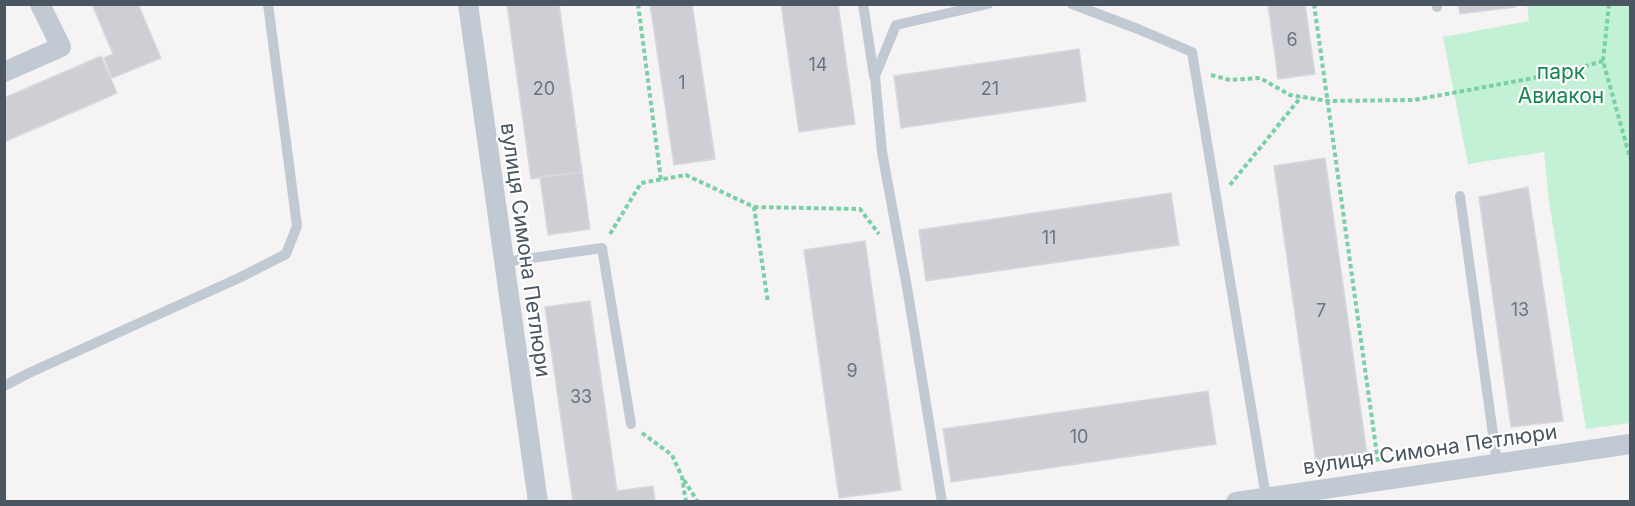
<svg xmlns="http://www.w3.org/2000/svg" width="1635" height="506" viewBox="0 0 1635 506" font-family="Inter,sans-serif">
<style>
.green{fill:#c3f1d5}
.building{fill:#cdcfd5;stroke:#d7d9de;stroke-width:1.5}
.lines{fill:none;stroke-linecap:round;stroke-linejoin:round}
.path{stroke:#7ad0a6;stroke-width:4;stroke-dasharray:4.5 3;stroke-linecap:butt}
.service{stroke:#c1cad2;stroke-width:10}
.minor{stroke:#c1cad2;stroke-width:20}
.labels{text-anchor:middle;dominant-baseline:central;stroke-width:4.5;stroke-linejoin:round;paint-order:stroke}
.number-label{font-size:18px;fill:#6b747e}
.park-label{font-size:21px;fill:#17864f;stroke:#fff}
.street-label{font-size:21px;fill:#4a5661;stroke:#fff}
</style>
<rect width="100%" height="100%" fill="#f5f3f3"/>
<path class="green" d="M1527,5H1630V423L1586,429L1549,201L1544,152L1468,164L1443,37L1529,21Z"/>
<path class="building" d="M92,4H138L161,58L112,78L104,58L113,54Z
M507,4H559L582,172L531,179Z
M650,4H692L715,159L674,165Z
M781,4H838L855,124L799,132Z
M1268,4H1305L1315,74L1278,79Z
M1458,4H1515V7L1460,14Z
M1079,49L1086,101L901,128L894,76Z
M101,56L117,93L4,142V98Z
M1325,158L1367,454L1316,462L1274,166Z
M582,172L590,229L548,235L540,177Z
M1528,187L1563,421L1511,427L1479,197Z
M1171,193L1179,245L926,281L919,230Z
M865,241L901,490L839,498L804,250Z
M590,301L617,491L653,486L655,502H573L545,307Z
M1208,391L1216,444L951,482L943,429Z"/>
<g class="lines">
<path class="path" d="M638,4L661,180
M1314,4L1378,462
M1609,4L1603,61L1630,158
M1211,75L1230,80L1260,78L1290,95L1328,101L1414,100L1561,73L1603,61
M1230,185L1301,97
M754,207L860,209L879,234
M610,234L641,183L686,175L754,207L768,303
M642,433L672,455L682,477L686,502
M684,480L698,502"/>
<path class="service" d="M863,4L874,76
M1072,4L1138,29L1192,52L1266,497
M1437,4V7
M1460,196L1497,463
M504,262L602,248L631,424
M4,386L29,373L241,277L286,254L297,226L268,4
M942,502L908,293L882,152L875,76L896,25L988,4"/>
<path class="minor" d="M468,4L538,502
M4,72L61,47L40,4
M1236,502L1630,444"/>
</g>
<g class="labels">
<g class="number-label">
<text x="1292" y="39">6</text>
<text x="818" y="64">14</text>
<text x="682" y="82">1</text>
<text x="544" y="88">20</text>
<text x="990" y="88">21</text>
<text x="1049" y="237">11</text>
<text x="1520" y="309">13</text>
<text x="1321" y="310">7</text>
<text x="852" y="370">9</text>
<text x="581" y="396">33</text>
<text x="1079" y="436">10</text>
</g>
<g class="park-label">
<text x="1561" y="71">парк<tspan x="1561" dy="24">Авиакон</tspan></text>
</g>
<g class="street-label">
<text transform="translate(526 250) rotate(82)">вулиця Симона Петлюри</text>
<text transform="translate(1430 449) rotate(-8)">вулиця Симона Петлюри</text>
</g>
</g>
<rect width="1635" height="506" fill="none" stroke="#4a5661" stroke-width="12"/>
</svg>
